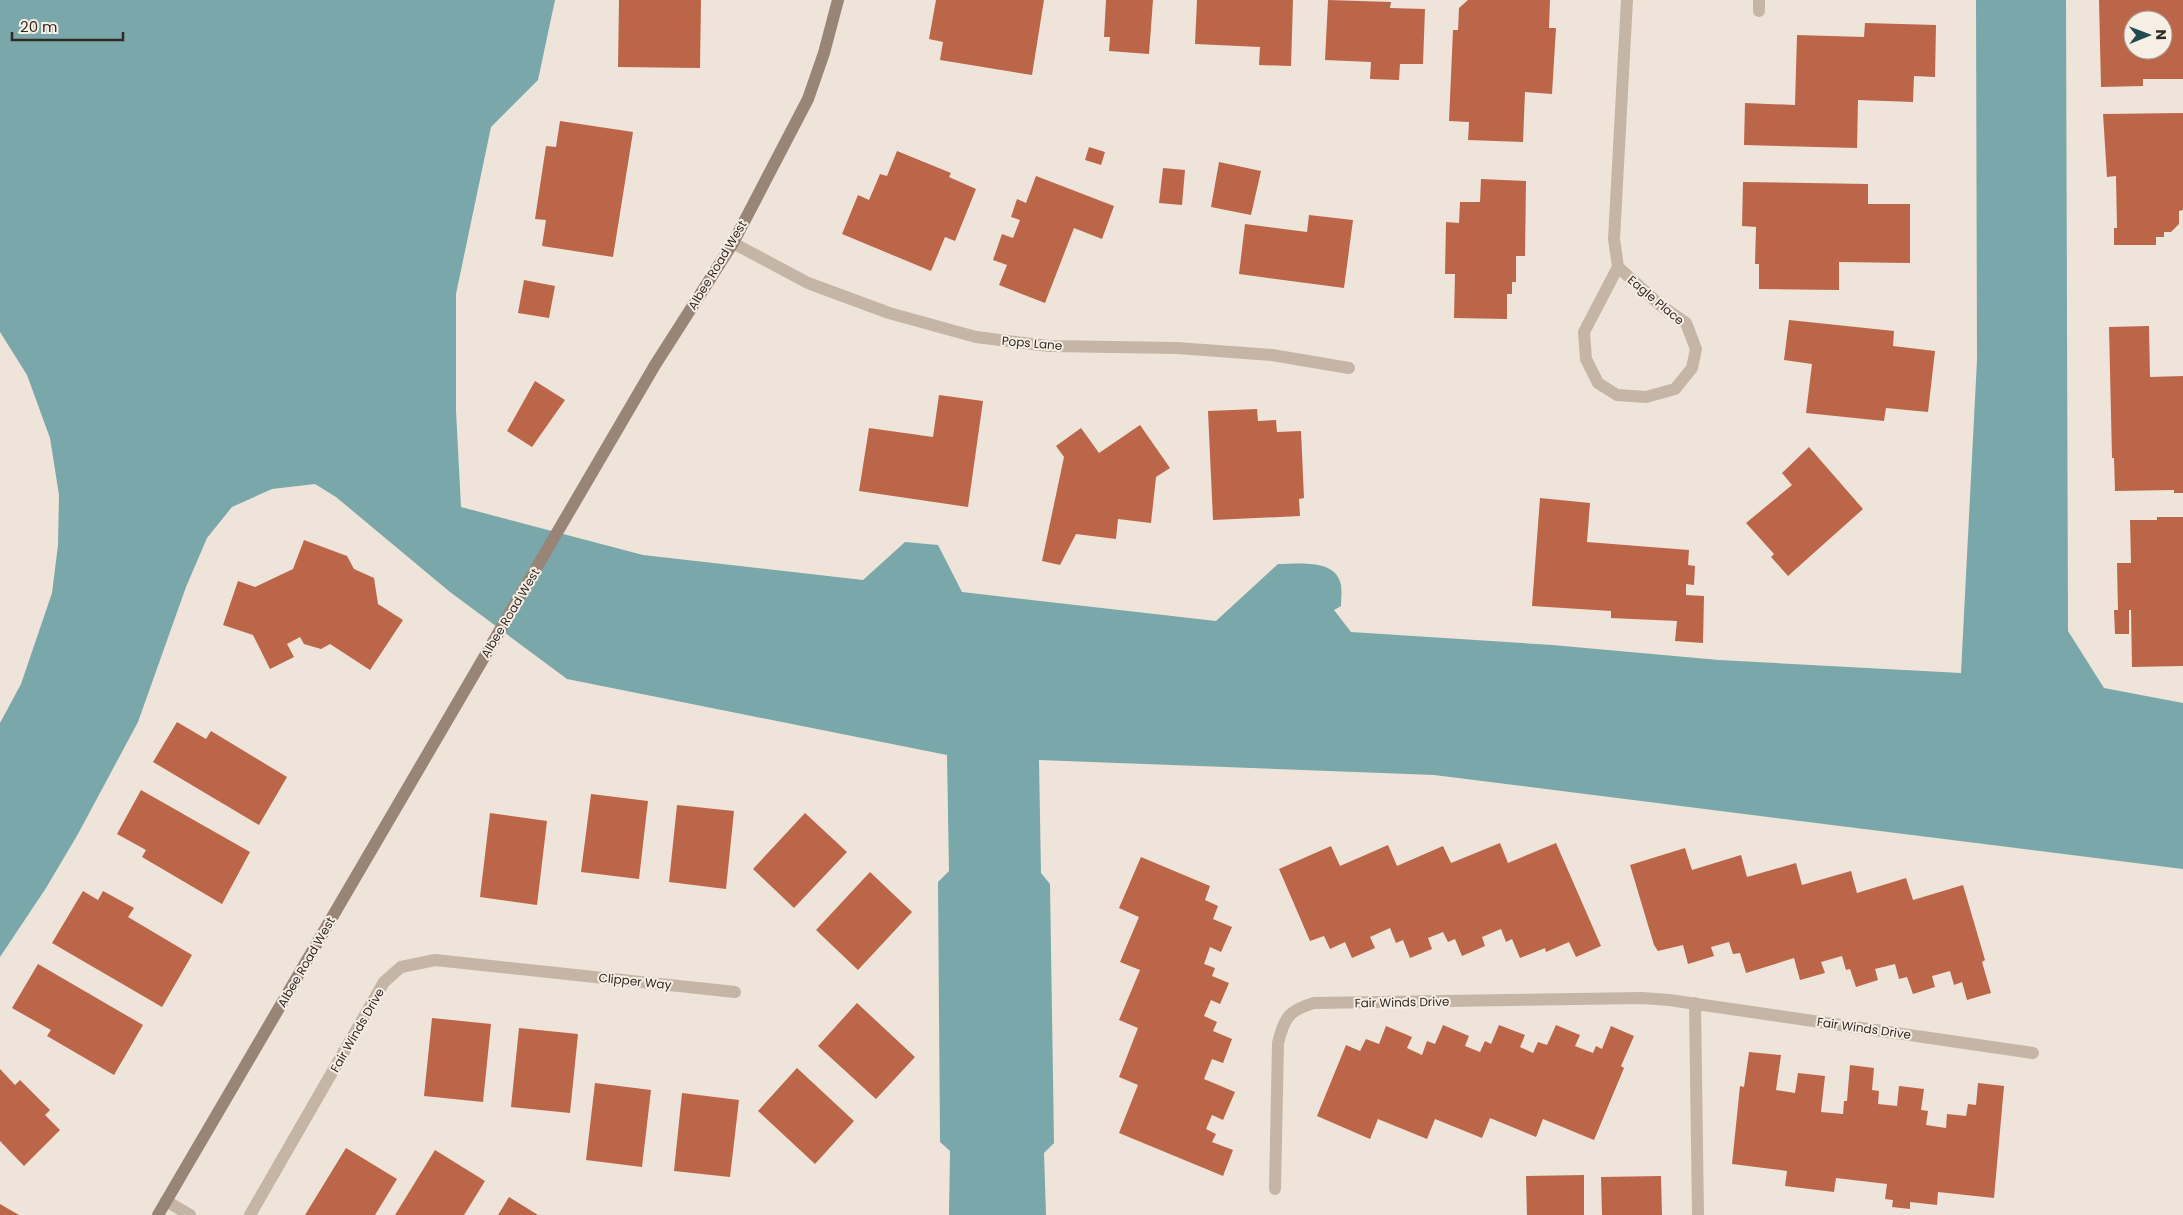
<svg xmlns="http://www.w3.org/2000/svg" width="2183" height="1215" viewBox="0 0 2183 1215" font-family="Poppins,sans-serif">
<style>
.water{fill:#7aa7a9}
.building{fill:#bc6649;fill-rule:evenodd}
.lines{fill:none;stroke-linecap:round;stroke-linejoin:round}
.street{stroke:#c5b5a6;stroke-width:12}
.secondary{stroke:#998478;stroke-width:12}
.labels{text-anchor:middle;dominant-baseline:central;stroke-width:4;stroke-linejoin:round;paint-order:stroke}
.street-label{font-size:12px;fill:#322a26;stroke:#f7efe4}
</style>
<rect width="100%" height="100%" fill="#efe4d9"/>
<path class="water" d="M0,0H555L538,80L491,127L456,294V411L461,507L643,555L863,580L905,542L938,545L962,592L1216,621L1278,564C1298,564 1336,558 1341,585C1342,592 1341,599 1341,606L1334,610L1351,632L1552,645L1719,660L1961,673L1977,360L1976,0H2066L2068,631L2104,688L2183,703V869L1434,775L1039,760L1041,873L1050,884L1054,1143L1044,1153L1046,1215H949L950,1151L940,1142L938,882L949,871L947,755L567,679L450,592L336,497L315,484L272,489L232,507L207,538L186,587L138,722L78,834L46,888L0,957V723L21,684L52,593L58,545L59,495L50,438L27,375L0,332Z"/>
<path class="building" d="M619,0H701L700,68L618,67Z
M936,0H1044L1032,75L940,60L943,42L929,39Z
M1106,0H1153L1149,54L1109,51L1110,37H1104Z
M1197,0H1293L1291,66L1259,65L1260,47L1195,44Z
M1328,0L1391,2L1390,8L1425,9L1423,64H1400L1399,80L1370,79L1371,62L1325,60Z
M1468,0H1550L1549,28H1556L1552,94L1525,92L1523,142L1468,140L1469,122L1449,121L1453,30H1458L1459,8Z
M2099,0H2183V79H2143V86L2101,87ZM2133,20H2163V50H2133Z
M1865,23L1936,25L1935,77L1914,76L1913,102L1858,100L1857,148L1744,145L1745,103L1795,105L1797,35L1864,37Z
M2183,113V210L2179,211V224L2171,232H2164V237H2156V245H2114V228H2117L2116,176L2107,177L2103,114Z
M560,121L633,132L613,257L542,246L546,220L535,219L546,146L556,147Z
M1089,147L1105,152L1101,165L1085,160Z
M897,151L951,173L949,177L976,189L955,241L945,237L931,271L842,234L858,195L869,200L880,174L887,176Z
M1219,162L1261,171L1251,215L1211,207Z
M1163,168L1185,170L1182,205L1159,203Z
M1036,176L1114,206L1102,239L1074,228L1045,303L999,285L1007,265L993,260L1002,234L1013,238L1020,220L1011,217L1017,199L1026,203Z
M1481,179L1526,181L1525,256H1516V282H1512V294H1507V319L1454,318L1455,274H1445L1446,222L1459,223L1460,202H1480Z
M1743,182L1868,184V204H1910V263L1839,262V290L1759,289V264H1755L1756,227L1742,226Z
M1309,215L1353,220L1344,288L1239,274L1245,224L1307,232Z
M524,280L555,286L549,318L518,313Z
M1789,320L1894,331L1893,346L1935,351L1928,412L1886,408L1884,421L1806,413L1812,364L1784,360Z
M2149,326L2150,377L2183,376V493H2174V490L2115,491L2114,458H2112L2109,327Z
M535,381L565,400L532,447L507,431Z
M939,395L983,401L968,507L859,491L869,428L933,437Z
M1257,409L1258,421L1276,420L1277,432L1301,431L1304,498L1299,499L1300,516L1213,520L1208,411Z
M1140,425L1170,468L1156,477L1151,523L1118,519L1116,539L1076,534L1060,565L1042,561L1064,457L1056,446L1081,428L1099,453Z
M1809,447L1863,509L1788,576L1771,557L1774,554L1746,523L1792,485L1782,473Z
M1540,498L1590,503L1587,542L1689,550L1688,565L1695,566L1694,585L1686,584V595L1704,596L1703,643L1675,641L1677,621L1611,618V611L1532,606Z
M2157,517H2183V666L2132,667L2131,610H2129V634H2115L2114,610H2118L2117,563H2131L2130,520H2157Z
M304,540L347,556L354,569L374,578L378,604L403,620L370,670L330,644L321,649L304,644L300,637L287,644L294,657L270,669L253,635L223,625L238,581L255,587L293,569Z
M177,722L206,739L211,731L287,777L259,825L153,762Z
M141,790L250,852L222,904L142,857L146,850L117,834Z
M591,794L648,801L639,879L581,872Z
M677,805L734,811L726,889L669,882Z
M490,813L547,821L537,905L480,897Z
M805,813L847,852L794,908L753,869Z
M1500,843L1508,863L1556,843L1601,946L1576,957L1569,942L1546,952L1545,948L1520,958L1512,939L1506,942L1501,929L1482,937L1485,946L1462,956L1455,939L1448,942L1443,932L1428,938L1432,949L1410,958L1403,940L1396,943L1390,928L1370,937L1375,948L1352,958L1345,942L1330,949L1324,936L1310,941L1279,869L1331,846L1340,866L1388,845L1397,866L1443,846L1451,863Z
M1685,848L1692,870L1741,855L1747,877L1796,863L1802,885L1851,871L1857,893L1906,878L1913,900L1963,885L1985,960L1982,962L1991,993L1967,1000L1962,982L1954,985L1950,971L1932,976L1935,987L1913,994L1907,977L1899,979L1895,964L1875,969L1878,980L1856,987L1850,969L1846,970L1842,956L1821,962L1825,973L1800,980L1794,958L1746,973L1740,953L1733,954L1729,942L1711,947L1714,956L1688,964L1683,945L1658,951L1654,945L1630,865Z
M1141,857L1210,886L1205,900L1218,906L1213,919L1232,927L1221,952L1210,947L1204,964L1215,968L1212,976L1229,983L1220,1004L1211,1000L1204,1016L1217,1022L1213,1031L1232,1039L1223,1063L1212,1059L1204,1079L1235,1092L1223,1120L1212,1115L1206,1129L1216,1134L1212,1142L1233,1150L1223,1176L1119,1133L1138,1085L1119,1077L1138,1028L1119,1020L1140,970L1120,962L1139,917L1119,908Z
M870,872L912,912L858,970L816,930Z
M83,891L98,900L103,891L134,908L128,917L192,955L162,1007L52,943Z
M38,964L143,1025L114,1075L47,1036L51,1030L12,1008Z
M857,1003L915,1057L876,1099L818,1046Z
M432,1018L491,1024L483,1102L424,1096Z
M1443,1025L1469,1036L1465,1046L1480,1052L1485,1041L1491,1044L1499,1025L1525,1035L1520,1047L1533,1053L1538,1042L1547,1045L1556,1025L1580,1035L1575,1046L1593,1053L1596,1046L1602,1049L1611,1026L1634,1036L1621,1066L1624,1068L1594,1140L1543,1119L1536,1137L1490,1118L1482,1138L1435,1119L1427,1139L1378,1119L1370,1139L1317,1116L1346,1045L1360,1051L1366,1039L1379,1044L1386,1026L1412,1037L1407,1048L1422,1055L1427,1041L1435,1044Z
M519,1028L578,1034L570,1113L511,1107Z
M1749,1052L1781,1055L1776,1090L1795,1093L1798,1073L1825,1076L1821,1112L1843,1114L1844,1101H1847L1850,1065L1874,1068L1872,1090L1879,1091L1878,1104L1897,1106L1899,1086L1924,1089L1921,1110L1928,1111L1926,1125L1946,1128L1947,1114L1966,1116L1968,1104L1976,1105L1978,1083L2004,1086L1994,1198L1938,1192L1937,1205L1910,1202V1209L1892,1207L1893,1200L1885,1199L1887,1184L1836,1178L1834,1192L1785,1186L1787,1171L1732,1164L1740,1086L1744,1087Z
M797,1068L854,1121L815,1164L758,1111Z
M0,1069L15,1085L20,1080L50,1110L45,1115L60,1130L24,1166L0,1141Z
M595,1083L651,1090L642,1167L586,1160Z
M682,1093L739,1100L730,1177L674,1171Z
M346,1148L397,1179L375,1215H305Z
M435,1150L485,1181L464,1215H395Z
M1584,1175V1215H1527L1526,1176Z
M1661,1176L1662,1215H1602L1601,1177Z
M509,1197L538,1215H498Z
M0,1204L19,1215H0Z"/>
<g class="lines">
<path class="street" d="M1759,11V0
M733,243L808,283L889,313L976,337L1049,346L1177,348L1272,355L1349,368
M1618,267L1660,305L1686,323L1696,349L1692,368L1675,389L1646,397L1617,395L1598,383L1586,359L1584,332L1618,267L1614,239L1627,0
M1695,1003L1698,1215
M1275,1189L1278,1043C1284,1018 1289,1010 1314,1003L1642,998L1669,1000L2033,1053
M166,1201L190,1215
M250,1215L384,982L401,967L435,960L735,992"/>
<path class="secondary" d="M158,1215L655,365L733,243L808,99L824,53L838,0"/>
</g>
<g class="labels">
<g class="street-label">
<text transform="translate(717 265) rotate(-59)">Albee Road West</text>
<text transform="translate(1656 300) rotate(40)">Eagle Place</text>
<text transform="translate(1032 343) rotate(5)">Pops Lane</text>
<text transform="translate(510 613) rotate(-59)">Albee Road West</text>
<text transform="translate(306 962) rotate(-60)">Albee Road West</text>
<text transform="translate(635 981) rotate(6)">Clipper Way</text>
<text transform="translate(1402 1002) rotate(-1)">Fair Winds Drive</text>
<text transform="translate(1864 1028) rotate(8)">Fair Winds Drive</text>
<text transform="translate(357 1030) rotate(-60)">Fair Winds Drive</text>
</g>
</g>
<g transform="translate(2148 35) rotate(89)"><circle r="24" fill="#f7efe4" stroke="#a8a098"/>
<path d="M0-4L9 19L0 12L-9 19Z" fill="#1f4c50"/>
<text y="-8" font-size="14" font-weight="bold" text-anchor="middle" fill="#322a26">N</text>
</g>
<path d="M12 32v8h111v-8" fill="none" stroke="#322a26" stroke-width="2.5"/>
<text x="20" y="32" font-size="15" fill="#322a26" stroke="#f7efe4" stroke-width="4" paint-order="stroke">20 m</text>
</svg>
